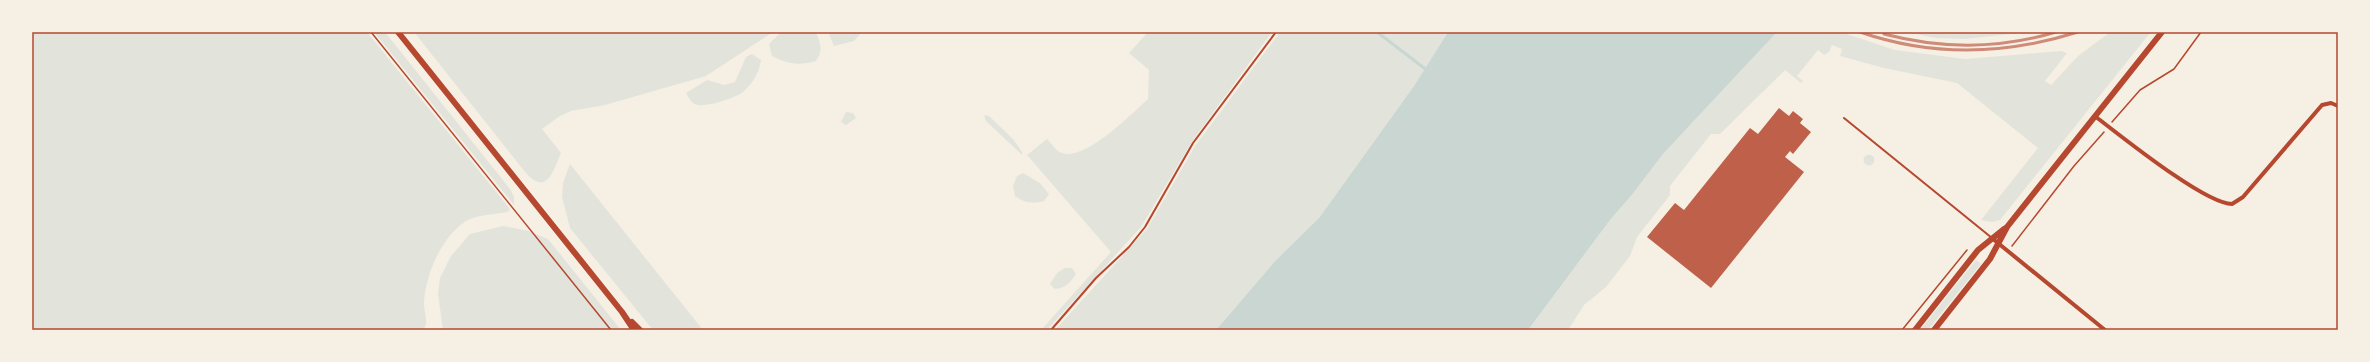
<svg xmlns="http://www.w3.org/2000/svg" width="2370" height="362" viewBox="0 0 2370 362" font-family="Cabin,sans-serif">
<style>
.green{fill:#e2e4dc}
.water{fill:#c9d6d2}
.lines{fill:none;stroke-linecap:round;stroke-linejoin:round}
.stream{stroke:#c9d6d2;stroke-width:3}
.building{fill:#bf614a}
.path{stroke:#b5482f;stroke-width:1.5}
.service{stroke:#b5482f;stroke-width:2}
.minor{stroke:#b5482f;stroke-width:4}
.secondary{stroke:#b5482f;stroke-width:6}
.primary{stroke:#b5482f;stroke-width:6}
.rail{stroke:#cf8b77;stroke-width:3}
.neatline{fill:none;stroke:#b5482f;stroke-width:1.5}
</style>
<rect width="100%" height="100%" fill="#f6efe4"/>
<path class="green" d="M32,32H367L510,209L508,212C495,214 477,215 466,221C442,236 426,274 424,301C423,310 430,323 423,330H32Z
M374,32H385L510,189L514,197V205Z
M414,32H773L706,76L605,105L571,111L560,116L542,129L561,153C553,171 547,197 525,172Z
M781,32H816C820,43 824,50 816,61C799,66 787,64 772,56L769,44Z
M828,32H862L854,41L834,46Z
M1148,32H1272L1193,140L1141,227L1047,330H1041L1111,252L1027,155L1047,139C1051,143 1057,152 1062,153C1086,161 1131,114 1148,99L1149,70L1129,53Z
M1280,32H1448L1414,86L1319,218L1276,260L1216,330H1055L1147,229L1195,146Z
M1777,32H1841L1895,50L1965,59L2061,51L2067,53L2045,81L2051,85L2078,56L2109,33H2150L2000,220L1992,222L1981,220L2038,148L1957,83L1884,68L1840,56L1842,49L1832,45L1829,52L1824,55L1818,50L1797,76L1803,81L1801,83L1785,70L1720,134H1711L1670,186V195L1637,237L1630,256L1606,287L1584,305L1568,330H1528L1610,220L1631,196L1663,154Z
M1905,32H2029L1966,39L1936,38Z
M752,54L761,60C759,73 753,83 743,92C735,98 701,110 693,103C690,101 688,96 686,93L707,80L724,85L735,82L746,57Z
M846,112L853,113L856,118L846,125L841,122Z
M984,115L989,116L1013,139L1022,152V155L986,121Z
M1863.5 160a5.5 5.5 0 1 1 11 0a5.5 5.5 0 1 1-11 0Z
M570,164L703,330H653L570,228L562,197L563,183Z
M1023,173L1040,183L1049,194L1044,201C1032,204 1025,203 1015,196L1013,186L1017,176Z
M503,226L529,231L548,239L621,330H443L438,294L440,278L451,256L470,234Z
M1976,260L1981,264L1928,330H1920Z
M1065,268H1072L1076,274C1070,283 1066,288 1055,289L1050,284L1057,273Z"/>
<path class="water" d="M1448,32H1777L1663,154L1631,196L1610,220L1528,330H1216L1276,260L1319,218L1414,86Z"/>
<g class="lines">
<path class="stream" d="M1377,32L1428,71"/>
</g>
<path class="building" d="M1779,108L1789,116L1793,111L1803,119L1800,123L1811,132L1793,154L1790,151L1785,157L1804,172L1711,288L1647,237L1675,203L1684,210L1750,128L1758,134Z"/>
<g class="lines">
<path class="path" d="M371,32L611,330
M2112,122L2140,90L2174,69L2201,32
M2012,246L2074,166L2104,132
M1902,330L1967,250"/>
<path class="service" d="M1844,118L1992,238
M1051,330L1096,278L1129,247L1145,227L1193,143L1276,32"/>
<path class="minor" d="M2096,117C2121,136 2205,204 2232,204L2243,197L2322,105L2331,103L2338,106
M1993,239L2105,330"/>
<path class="secondary" d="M1915,330L1978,250L2004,229
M1934,330L1990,259L2007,227L2162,32"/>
<path class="primary" d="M398,32L622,312L634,330
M632,322L640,330"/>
<path class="rail" d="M1860,32C1932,57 2005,55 2078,32
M1884,34C1941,49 2000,49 2056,32"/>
</g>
<rect width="2370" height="362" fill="none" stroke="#f6efe4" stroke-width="66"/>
<rect x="33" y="33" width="2304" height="296" class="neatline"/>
</svg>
